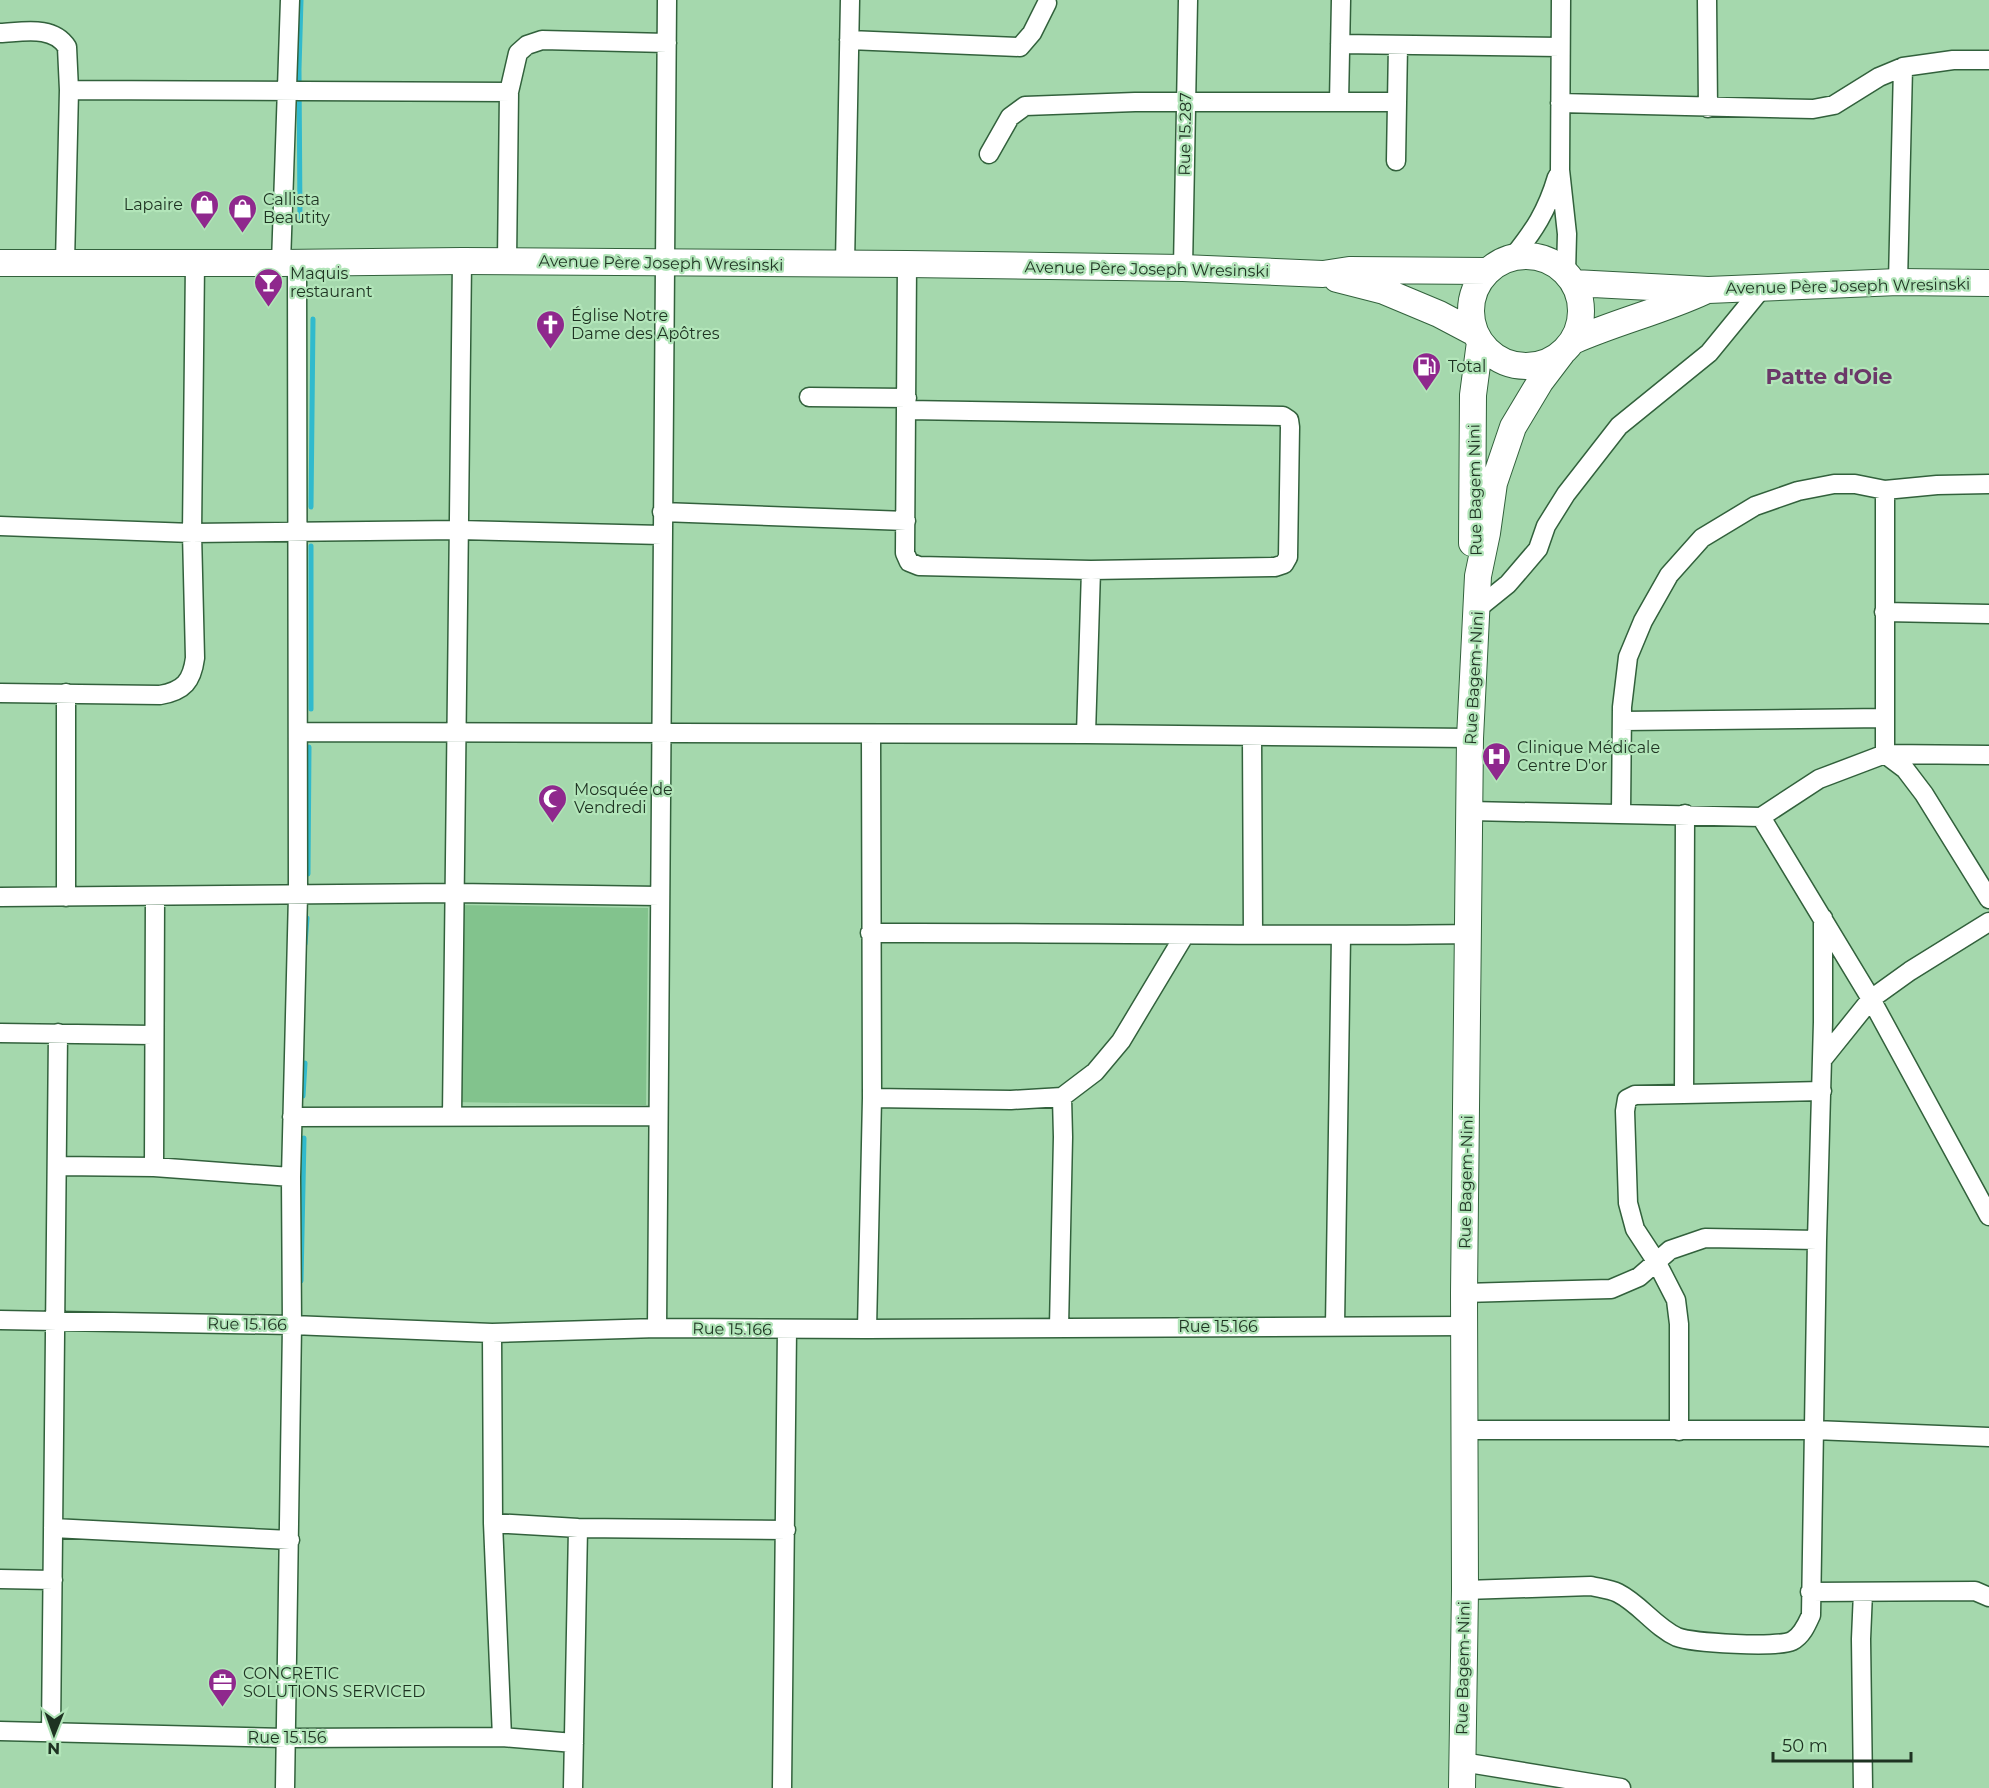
<svg xmlns="http://www.w3.org/2000/svg" width="1989" height="1788" viewBox="0 0 1989 1788" font-family="Montserrat,sans-serif">
<style>
.green{fill:#82c38d}
.lines{fill:none;stroke-linecap:round;stroke-linejoin:round}
.stream{stroke:#31bacd;stroke-width:5}
.street-casing{stroke:#32613c;stroke-width:21}
.secondary-casing{stroke:#32613c;stroke-width:28}
.street{stroke:#fff;stroke-width:18}
.secondary{stroke:#fff;stroke-width:26}
.labels{text-anchor:middle;dominant-baseline:central;stroke-width:4.5;stroke-linejoin:round;paint-order:stroke}
.street-label{font-size:16px;fill:#1e3322;stroke:#b2e5b9}
.poi-label{font-size:16px;fill:#1e3322;stroke:#b2e5b9;text-anchor:start}
.district-label{font-size:22px;font-weight:bold;fill:#6b3869;stroke:#b2e5b9}
</style>
<rect width="100%" height="100%" fill="#a5d8ad"/>
<path class="green" d="M456,905L648,908L646,1105L454,1102Z"/>
<g class="lines">
<path class="stream" d="M300,219L299,69L301,0
M311,507L313,319
M311,546V709
M308,874L309,747
M305,944L307,918
M303,1096L305,1063
M301,1281L304,1138"/>
<defs>
<path id="street" d="M1561,0L1560,170L1567,234L1566,273
M1707,0L1708,108
M0,33C23,32 53,25 67,47L69,90L65,263
M849,40L1020,47L1032,33L1047,3
M1340,44L1560,47
M69,90L509,92
M1339,102L1341,0
M1560,103L1813,109L1834,105L1879,77L1903,67L1953,60H1989
M989,154L1010,117L1025,106L1135,102H1397
M1396,161L1398,45
M1512,258C1534,231 1547,211 1557,177
M507,261L509,92L518,53L527,45L542,40L667,43
M281,263L290,0
M845,264L850,0
M1183,268L1188,0
M1898,282L1903,67
M809,397L907,398
M907,410L1283,416L1289,420L1290,427L1288,557L1284,564L1275,567L1091,570L919,566L909,562L905,553L907,264
M1885,490V754
M662,512L906,521
M0,526L192,533L459,530L662,535
M1477,609L1508,584L1538,549L1546,526L1566,494L1619,426L1709,353L1763,287
M1884,612L1989,614
M0,693L160,695C184,691 192,681 195,658L192,533L195,263
M66,693V897
M1622,721L1885,718
M298,732L1086,734L1470,738
M1086,734L1091,570
M1252,736L1253,933
M1885,754L1905,769L1924,794L1989,899
M1470,811L1761,817L1819,779L1885,754L1989,755
M1621,813L1622,707L1628,657L1643,621L1669,575L1702,538L1755,506L1798,491L1834,484H1855L1885,490L1937,485L1989,484
M1761,817L1871,999L1989,1216
M0,897L454,893L659,896
M870,933C1070,932 1269,937 1469,934
M0,1033L153,1035
M1822,1060L1871,999L1910,971L1989,922
M1684,1094L1685,814
M872,1098L1011,1100L1062,1097L1095,1072L1121,1041L1184,936
M452,1116L462,261
M292,1117L658,1116
M58,1166L154,1167L291,1177
M154,1167L155,896
M1464,1293L1611,1289L1639,1277L1670,1250L1705,1238L1817,1240
M0,1320L292,1325L492,1333L657,1328L867,1329L1465,1326
M1335,1326L1341,936
M1059,1327L1063,1137L1062,1097
M657,1328L667,0
M867,1329L872,1098L871,734
M492,1333L493,1523L502,1737
M1465,1430H1814L1989,1437
M1679,1431V1324L1676,1300L1656,1261L1635,1229L1628,1203L1625,1111L1627,1099L1635,1095L1822,1091
M493,1523L578,1528L786,1530
M53,1528L290,1540
M0,1579L53,1580
M1465,1590L1591,1586C1599,1588 1610,1589 1618,1593C1640,1604 1655,1627 1677,1637C1692,1643 1778,1648 1792,1641C1802,1636 1807,1624 1811,1615L1817,1240L1823,1022V918
M1810,1592L1975,1591L1989,1597
M1863,1592L1861,1639L1863,1788
M0,1731L286,1738L502,1737L574,1743
M51,1734L58,1033
M1462,1762L1621,1788
M285,1788L292,1325L291,1177L298,895L297,262
M573,1788L578,1528
M782,1788L787,1329"/>
<path id="secondary" d="M1471 311a55 55 0 1 1 110 0a55 55 0 1 1-110 0Z
M0,263H281L462,261L907,264L1183,268L1323,274L1349,270L1488,271
M1337,279L1384,291L1439,314L1475,333
M1574,283L1708,290L1898,282L1989,283
M1573,341C1616,322 1662,311 1705,291
M1472,543L1473,395L1480,342
M1462,1788L1465,1590L1464,1293L1470,738L1478,576L1487,533L1494,483L1513,427L1540,382L1562,353"/>
</defs>
<use href="#street" class="street-casing"/>
<use href="#secondary" class="secondary-casing"/>
<use href="#street" class="street"/>
<use href="#secondary" class="secondary"/>
</g>
<defs>
<symbol id="shop-pin" viewBox="-11 -11 22 30"><path d="M0 17L-7.5 6A9.5 9.5 0 1 1 7.5 6Z" fill="#8f288d" stroke="#b2e5b9"/><path d="M-5-2.5h2.3a2.7 3.5 0 0 1 5.4 0H5L5.5 6h-11ZM-1.5-2.5h3a1.5 2.3 0 0 0-3 0Z" fill="#fff"/></symbol>
<symbol id="bar-pin" viewBox="-11 -11 22 30"><path d="M0 17L-7.5 6A9.5 9.5 0 1 1 7.5 6Z" fill="#8f288d" stroke="#b2e5b9"/><path d="M-6-5H6L.8 .8V4.5H3.5V6h-7V4.5H-.8V.8Z" fill="#fff"/></symbol>
<symbol id="church-pin" viewBox="-11 -11 22 30"><path d="M0 17L-7.5 6A9.5 9.5 0 1 1 7.5 6Z" fill="#8f288d" stroke="#b2e5b9"/><path d="M-1.2-6h2.4v3.5h3.3v2.4h-3.3V6h-2.4V-.1h-3.3v-2.4h3.3Z" fill="#fff"/></symbol>
<symbol id="fuel-pin" viewBox="-11 -11 22 30"><path d="M0 17L-7.5 6A9.5 9.5 0 1 1 7.5 6Z" fill="#8f288d" stroke="#b2e5b9"/><path d="M-5.5-6h7V0h2V4h1.3V-2.5L3-4.5l.8-.8L6-3V5H2.5V1h-1V6h-7ZM-4.2-4.7v3.2H.2V-4.7Z" fill="#fff"/></symbol>
<symbol id="hospital-pin" viewBox="-11 -11 22 30"><path d="M0 17L-7.5 6A9.5 9.5 0 1 1 7.5 6Z" fill="#8f288d" stroke="#b2e5b9"/><path d="M-5-5h3v3.5h4V-5h3V5h-3V1.5h-4V5h-3Z" fill="#fff"/></symbol>
<symbol id="mosque-pin" viewBox="-11 -11 22 30"><path d="M0 17L-7.5 6A9.5 9.5 0 1 1 7.5 6Z" fill="#8f288d" stroke="#b2e5b9"/><path d="M3.5-4.9A6 6 0 1 0 3.5 4.9A5 5 0 1 1 3.5-4.9Z" fill="#fff"/></symbol>
<symbol id="office-pin" viewBox="-11 -11 22 30"><path d="M0 17L-7.5 6A9.5 9.5 0 1 1 7.5 6Z" fill="#8f288d" stroke="#b2e5b9"/><path d="M-6-3h4V-5.5h4V-3h4V5H-6ZM-1-4.5V-3h2v-1.5ZM-6 0V1H6V0Z" fill="#fff"/></symbol>
</defs>
<g fill-rule="evenodd">
<use href="#shop-pin" x="188" y="188" width="33" height="45"/>
<use href="#shop-pin" x="226" y="192" width="33" height="45"/>
<use href="#bar-pin" x="252" y="266" width="33" height="45"/>
<use href="#church-pin" x="534" y="308" width="33" height="45"/>
<use href="#fuel-pin" x="1410" y="350" width="33" height="45"/>
<use href="#hospital-pin" x="1480" y="740" width="33" height="45"/>
<use href="#mosque-pin" x="536" y="782" width="33" height="45"/>
<use href="#office-pin" x="206" y="1666" width="33" height="45"/>
</g>
<g class="labels">
<g class="street-label">
<text transform="translate(1185 134) rotate(-89)">Rue 15.287</text>
<text transform="translate(661 263) rotate(1)">Avenue Père Joseph Wresinski</text>
<text transform="translate(1147 269) rotate(1)">Avenue Père Joseph Wresinski</text>
<text transform="translate(1848 286) rotate(-1)">Avenue Père Joseph Wresinski</text>
<text transform="translate(1475 490) rotate(-91)">Rue Bagem Nini</text>
<text transform="translate(1474 678) rotate(-87)">Rue Bagem-Nini</text>
<text transform="translate(1466 1182) rotate(-89)">Rue Bagem-Nini</text>
<text transform="translate(247 1324) rotate(1)">Rue 15.166</text>
<text x="1218" y="1326">Rue 15.166</text>
<text transform="translate(732 1329) rotate(1)">Rue 15.166</text>
<text transform="translate(1463 1668) rotate(-89)">Rue Bagem-Nini</text>
<text x="287" y="1737">Rue 15.156</text>
</g>
<g class="poi-label">
<text x="263" y="199">Callista<tspan x="263" dy="18">Beautity</tspan></text>
<text x="183" y="204" text-anchor="end">Lapaire</text>
<text x="290" y="273">Maquis<tspan x="290" dy="18">restaurant</tspan></text>
<text x="571" y="315">Église Notre<tspan x="571" dy="18">Dame des Apôtres</tspan></text>
<text x="1448" y="366">Total</text>
<text x="1517" y="747">Clinique Médicale<tspan x="1517" dy="18">Centre D'or</tspan></text>
<text x="574" y="789">Mosquée de<tspan x="574" dy="18">Vendredi</tspan></text>
<text x="243" y="1673">CONCRETIC<tspan x="243" dy="18">SOLUTIONS SERVICED</tspan></text>
</g>
<g class="district-label">
<text x="1829" y="376">Patte d'Oie</text>
</g>
</g>
<g transform="translate(54 1734) rotate(181)" stroke="#b2e5b9" stroke-width="4.5" paint-order="stroke">
<path d="M0-4.5L10 22L0 15L-10 22Z" fill="#1e3322"/>
<text y="-9" font-size="16" font-weight="bold" text-anchor="middle" fill="#1e3322">N</text>
</g>
<path d="M1773 1752v9h138v-9" fill="none" stroke="#1e3322" stroke-width="3"/>
<text x="1782" y="1752" font-size="18" fill="#1e3322" stroke="#b2e5b9" stroke-width="4.5" paint-order="stroke">50 m</text>
</svg>
